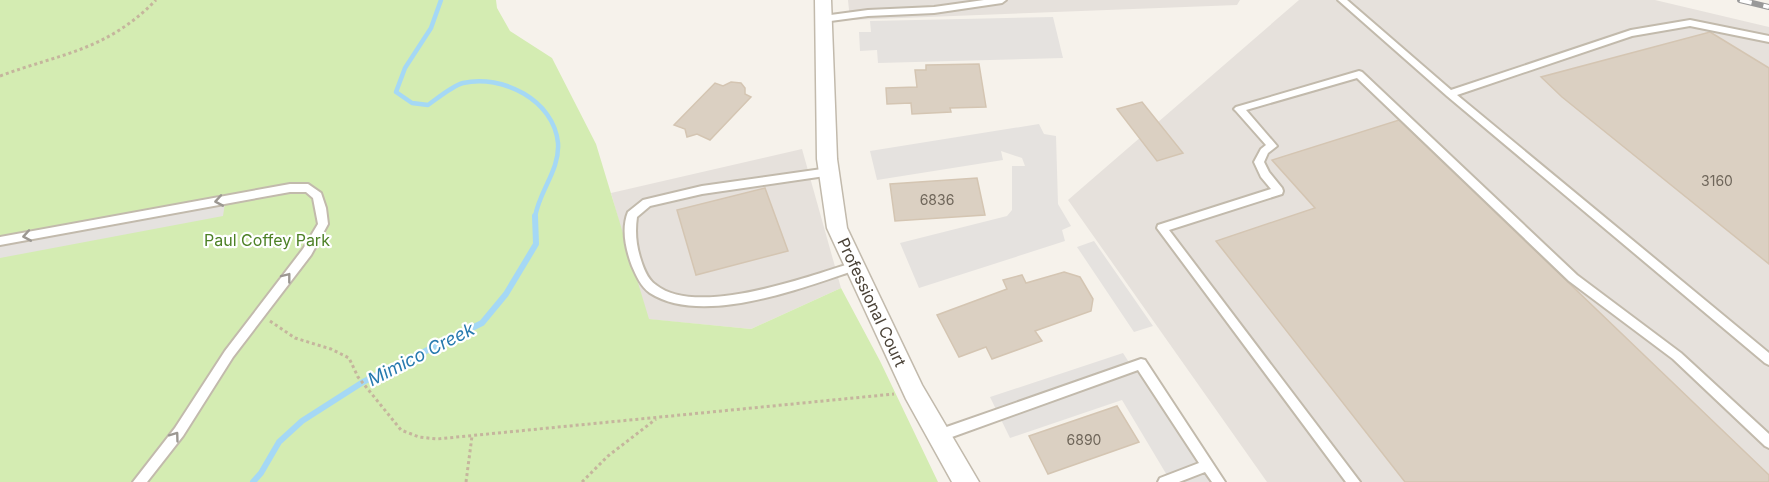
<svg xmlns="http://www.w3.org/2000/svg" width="1769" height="482" viewBox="0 0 1769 482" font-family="Inter,sans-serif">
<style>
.industrial{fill:#e6e1dc}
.green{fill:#d4ecb2}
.parking{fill:#e5e2df}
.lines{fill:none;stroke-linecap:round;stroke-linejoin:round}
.stream-far1{stroke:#a5d8f5;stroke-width:4.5}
.stream{stroke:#a5d8f5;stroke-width:6}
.building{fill:#dbd0c2;stroke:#d4c5b2;stroke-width:1.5}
.service-casing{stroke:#c2baac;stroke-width:4}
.minor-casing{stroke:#c2baac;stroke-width:3}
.path{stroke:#c5b59d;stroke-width:3;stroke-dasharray:3 3;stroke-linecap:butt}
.service{fill:#fff;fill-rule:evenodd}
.minor{fill:#fff;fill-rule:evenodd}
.rail-casing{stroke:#999;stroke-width:6}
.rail{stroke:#fff;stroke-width:4;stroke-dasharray:12;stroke-linecap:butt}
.oneway{stroke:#9c9892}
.labels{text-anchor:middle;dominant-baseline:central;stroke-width:4.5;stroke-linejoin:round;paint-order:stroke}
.number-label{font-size:14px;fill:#6f665a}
.park-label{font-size:16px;fill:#4d8126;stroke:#fff}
.street-label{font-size:16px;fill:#4b4338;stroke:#fff}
.water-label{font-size:18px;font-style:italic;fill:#277aae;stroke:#fff}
</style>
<rect width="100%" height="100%" fill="#f6f2eb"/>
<path class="industrial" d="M848,0H1240L1237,5L850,20Z
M1299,0H1655L1769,27V482H1267L1068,200Z
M802,149L841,288L751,329L646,319L611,193Z"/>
<path class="green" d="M0,0H496L497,8L510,31L552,58L596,144L649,319L751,329L841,288L880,361L938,482H0Z"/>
<path class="parking" d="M1053,17L1063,58L878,63L877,50L860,51L859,32H871L870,21Z
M1039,124L1044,134L1056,136L1058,204L1071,226L1062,230L1065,241L919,288L900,243L1007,216L1012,210V166H1025L1022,158L1001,151L1003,160L877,180L870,151Z
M225,203L223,216L0,258V245Z
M1094,241L1153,326L1134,332L1077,247Z
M1123,353L1132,367L1143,363L1217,482H1171L1122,400L1010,438L990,397Z"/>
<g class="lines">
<path class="stream-far1" d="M441,0L431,28L405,68L396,92L412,103L428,105C438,98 452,86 463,83C502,74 554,100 558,143C560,170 539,191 535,217"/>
<path class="stream" d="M253,482L261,473L279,442L302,421L363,382L482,323L506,294L536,244L535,216"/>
</g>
<path class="building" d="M1710,32L1769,68V264L1562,97L1541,77Z
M979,64L986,107L950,108L951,112L912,114L911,103L887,104L886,88L917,87L915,70H926V65Z
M731,82L741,83L745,88V94L751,97L710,140L697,134L687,137L685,129L674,125L715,83L723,86Z
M1142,102L1183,153L1157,161L1117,109Z
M1399,120L1769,475V482H1405L1216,241L1315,208L1272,160Z
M977,178L985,215L895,221L890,184Z
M765,188L788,251L696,275L677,210Z
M1064,272L1080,277L1093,299L1091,311L1035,331L1042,341L992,359L986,347L959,357L937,315L1007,289L1003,280L1022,275L1026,283Z
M1117,406L1139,442L1048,474L1029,436Z"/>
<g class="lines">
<defs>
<path id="service" d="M984,0H1006L1002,3L934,13L868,16L823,22L819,19L823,16L868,10L934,7Z
M1338,0H1347L1451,90L1631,30L1690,20L1769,36V42L1690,26L1632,36L1457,95L1769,353V365L1765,363L1447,96Z
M1359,71L1362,72L1577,275L1681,353L1769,434V448L1765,446L1673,359L1569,281L1357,78L1246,110L1277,146L1268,153L1264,162L1269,172L1282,188L1283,191L1282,194L1169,230L1360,482H1346L1157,228L1158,225L1271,189L1261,177L1254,162L1261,149L1266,145L1236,111L1234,109L1236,107Z
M829,168L832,169L834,172L832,175L702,194L650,206L637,217C635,231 636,244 640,257C643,267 647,279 656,285C697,318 810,276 855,262L859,263L860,266L859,269C804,287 703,327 650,293C641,287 636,275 632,266C626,250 621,229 628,212L643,200L702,186Z
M290,184H308L321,193L326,208L328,224L311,255L233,357L183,436L147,482H133L175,428L225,351L303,249L318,224L313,198L306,192H290L0,245V237Z
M1141,359L1145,360L1225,482H1212L1205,472L1179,482H1158L1160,478L1199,463L1138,370L938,442L934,440L932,436L934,432L938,430Z"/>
<path id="minor" d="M815,0H831L837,159L847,228L922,385L979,482H952L906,399L827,228L817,159Z"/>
</defs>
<use href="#service" class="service-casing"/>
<use href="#minor" class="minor-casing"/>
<path class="path" d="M0,76C62,53 106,51 156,0
M270,321L295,338L331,349L349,358L358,377L401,430L419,437L437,439L894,394
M466,482L472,436
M582,482L608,456L656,419"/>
<use href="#service" class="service"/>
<use href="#minor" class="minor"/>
<defs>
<path id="rail" d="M1740,0L1769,7"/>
</defs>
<use href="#rail" class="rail-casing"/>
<use href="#rail" class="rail"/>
</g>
<defs><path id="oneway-chevron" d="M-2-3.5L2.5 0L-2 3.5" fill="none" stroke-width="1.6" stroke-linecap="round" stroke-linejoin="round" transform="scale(1.5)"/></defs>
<g class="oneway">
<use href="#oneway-chevron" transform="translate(219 201) rotate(170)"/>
<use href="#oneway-chevron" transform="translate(27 236) rotate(170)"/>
<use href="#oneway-chevron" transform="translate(287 277) rotate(-52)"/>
<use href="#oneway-chevron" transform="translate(175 436) rotate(-54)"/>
</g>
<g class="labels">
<g class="number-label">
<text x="1717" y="180">3160</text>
<text x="937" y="199">6836</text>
<text x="1084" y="439">6890</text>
</g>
<g class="park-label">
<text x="267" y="240">Paul Coffey Park</text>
</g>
<g class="street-label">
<text transform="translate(872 302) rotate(65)">Professional Court</text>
</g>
<g class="water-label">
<text transform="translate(421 354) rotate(-27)">Mimico Creek</text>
</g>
</g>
</svg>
